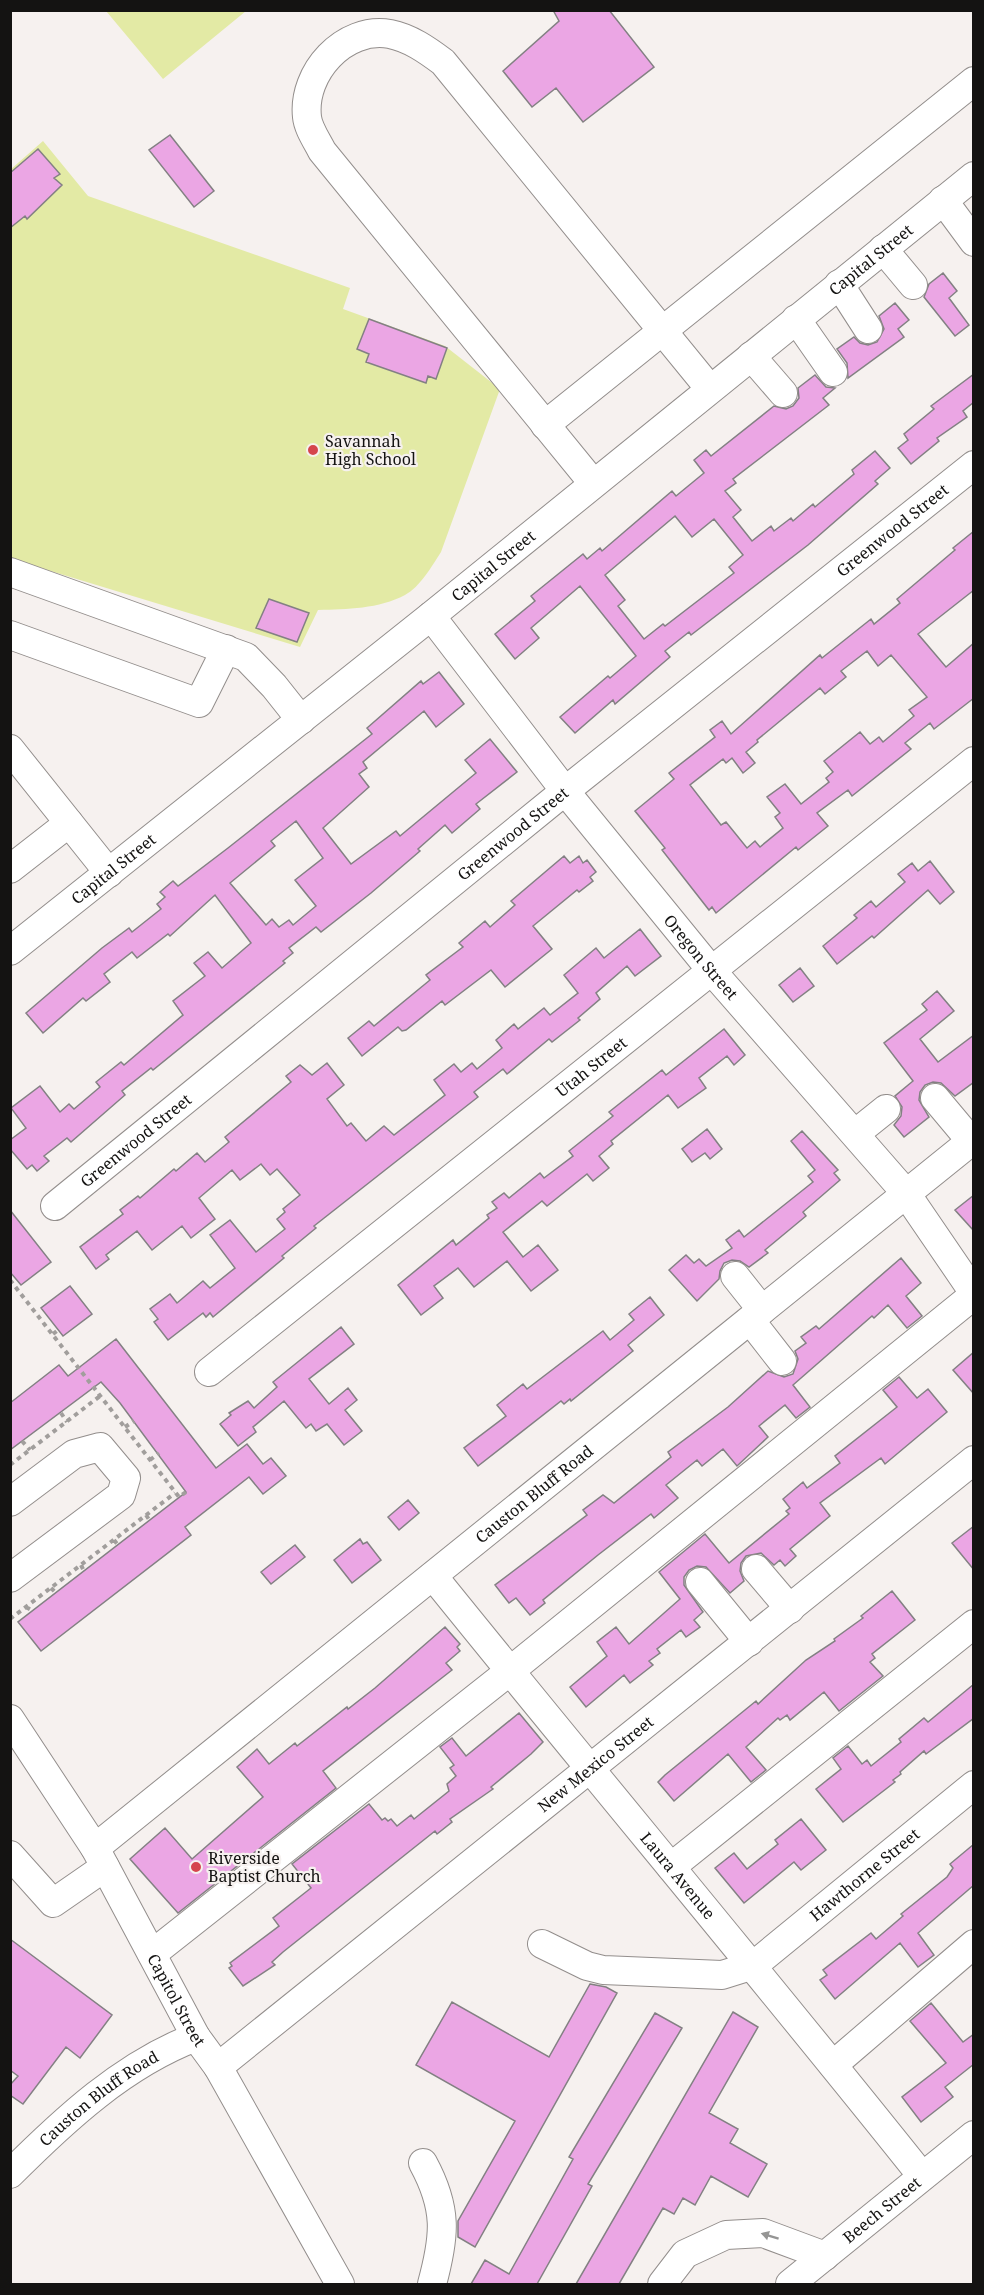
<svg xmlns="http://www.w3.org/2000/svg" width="984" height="2295" viewBox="0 0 984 2295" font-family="'Noto Serif',serif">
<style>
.green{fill:#e3eaa5}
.building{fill:#eba6e4;stroke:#838083;stroke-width:1.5;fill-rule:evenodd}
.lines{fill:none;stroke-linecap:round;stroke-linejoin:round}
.minor-casing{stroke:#938e8c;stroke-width:30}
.path{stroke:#a19e9c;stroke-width:4;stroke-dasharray:4.5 4.5;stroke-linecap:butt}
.minor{stroke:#fff;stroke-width:28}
.oneway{fill:#959594}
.poi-dot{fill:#d5454d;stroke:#f6f1ef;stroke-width:2}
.labels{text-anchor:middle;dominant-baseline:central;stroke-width:4.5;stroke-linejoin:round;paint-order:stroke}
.street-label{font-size:16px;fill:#141312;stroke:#f6f1ef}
.poi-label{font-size:16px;fill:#141312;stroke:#f6f1ef;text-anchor:start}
</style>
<rect width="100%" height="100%" fill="#f6f1ef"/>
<path class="green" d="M106,11H246L163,79Z
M43,141L88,196L350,288L343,309L445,346L500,389L441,552C432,566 420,587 405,595C379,609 347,609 318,610L300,647L11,559L10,170Z"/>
<path class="building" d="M553,10H609L654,67L583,122L556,88L532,107L503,71L559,21Z
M170,135L214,191L194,207L149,150Z
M38,149L60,174L54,178L62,185L27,219L25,216L10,228V173Z
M943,273L957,291L949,298L969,325L955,336L924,297L929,284Z
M895,303L909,320L898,329L904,337L848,378L847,363L837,349L854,337L860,343L868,345L877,342L884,329L879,316Z
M369,319L447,348L436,379L428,376L426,383L366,362L369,354L357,349Z
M974,374V402L963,411L967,417L937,438L939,441L911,464L898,448L908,440L904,434L934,409L931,406Z
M815,375L826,387L835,388L823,398L829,405L733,479L736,483L725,491L741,510L733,517L752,541L771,526L774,531L791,518L793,521L813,504L815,507L854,474L852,470L875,451L890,468L875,481L878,484L808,545L691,635L689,632L665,651L670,657L615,704L613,700L575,733L560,717L608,676L610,678L636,656L580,586L531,628L539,638L515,659L495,634L535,601L531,596L583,554L587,559L600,548L602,551L672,491L676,496L704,473L694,460L706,450L711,456L774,406L786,409L793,406L799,398L798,388ZM675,516L692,537L714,519L743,555L729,567L734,573L665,626L663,624L644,639L618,606L625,600L605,575Z
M974,531V590L918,634L946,667L974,643V698L934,729L930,723L905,743L911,749L852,796L848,790L817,813L828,826L798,850L796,847L716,913L712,907L709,910L662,850L665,848L635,811L674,779L669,773L715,737L710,730L722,721L731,734L820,655L822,658L871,619L874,624L900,603L897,599L955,550L953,548ZM867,651L878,666L891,655L927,697L909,710L914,716L883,742L879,737L870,744L860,732L824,761L833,772L826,778L829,782L801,804L785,784L767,797L780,813L775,817L783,828L760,847L755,841L747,848L726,822L721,825L690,785L723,759L726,763L732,758L743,773L755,763L746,752L758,742L757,740L820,688L825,694L846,677L841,671Z
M269,599L309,613L297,642L256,628Z
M439,672L464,704L436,727L424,711L388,741L363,762L367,768L359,774L369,787L323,828L351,864L396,831L400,836L476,773L465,760L490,739L517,772L476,804L480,809L452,833L445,825L418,849L420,851L371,893L321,932L316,927L289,948L293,953L283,961L285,963L153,1070L151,1068L122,1091L125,1095L71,1142L67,1138L44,1156L49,1161L37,1171L32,1165L27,1169L10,1149V1140L26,1128L11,1108L40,1086L60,1112L69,1104L74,1109L100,1087L96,1082L121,1062L124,1065L183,1015L173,1001L205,976L194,963L208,952L222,968L251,943L215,895L170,936L168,934L137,958L132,952L104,974L110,982L86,1001L83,998L43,1033L26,1013L102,948L129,928L132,932L161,909L157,904L165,897L160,892L173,881L178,886L228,848L372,734L367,728L421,681L423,684ZM296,821L323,858L295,880L316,906L293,925L289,920L279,927L272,919L266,925L230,883L275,846L271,841Z
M564,856L570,863L579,856L583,863L587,860L596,872L590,877L593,881L579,892L577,890L533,926L552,949L505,987L491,970L445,1005L442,1001L406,1030L402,1031L398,1027L362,1056L348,1038L369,1021L374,1026L430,980L426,975L463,947L459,943L485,921L490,927L515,905L511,901Z
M930,861L954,892L940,904L928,890L874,938L872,936L837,964L823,946L857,918L854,915L871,901L876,907L905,882L898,874L912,863L918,871Z
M640,929L661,956L635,976L627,966L596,993L600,999L578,1018L580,1020L552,1042L549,1039L507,1074L503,1069L474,1092L478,1097L314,1226L316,1228L282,1256L284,1258L213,1317L210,1313L206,1317L203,1313L168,1340L154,1322L158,1319L150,1309L170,1294L177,1303L203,1281L210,1288L235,1268L210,1235L230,1220L256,1252L285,1229L277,1219L285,1212L283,1209L300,1195L277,1169L270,1175L261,1164L240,1180L232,1170L199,1198L215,1219L191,1238L182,1226L152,1250L137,1231L106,1255L109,1259L96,1269L80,1247L123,1214L120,1210L138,1196L140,1198L174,1169L176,1171L197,1153L205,1162L229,1142L225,1137L291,1082L286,1076L300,1065L312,1075L327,1063L344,1085L327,1099L347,1126L351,1123L366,1141L384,1126L394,1135L445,1095L434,1080L454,1064L461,1072L472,1063L477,1069L502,1048L496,1040L514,1024L518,1029L544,1008L550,1015L578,993L564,975L596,948L604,958Z
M800,968L814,986L793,1002L779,985Z
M937,991L954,1011L920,1039L938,1062L974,1035V1082L955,1096L941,1083L933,1082L925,1085L920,1092L919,1100L929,1117L904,1137L894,1125L901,1116L902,1107L895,1096L913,1081L884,1043L927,1010L922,1004Z
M724,1029L745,1055L734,1065L727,1056L699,1078L706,1088L678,1108L668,1095L611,1141L613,1144L599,1156L609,1168L593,1181L587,1174L547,1206L542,1201L503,1232L523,1257L538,1245L558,1270L531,1291L507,1261L474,1287L458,1268L434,1286L443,1298L421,1315L398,1285L453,1240L456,1245L489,1218L487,1215L497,1208L492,1202L504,1193L509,1198L540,1173L544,1178L573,1156L569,1151L613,1116L609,1112L662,1070L666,1075Z
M707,1129L722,1149L710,1159L705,1153L692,1162L682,1149Z
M802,1131L838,1170L834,1173L840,1180L803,1212L806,1216L765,1250L768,1253L749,1267L740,1261L732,1260L724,1263L720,1271L719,1279L697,1301L669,1270L686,1255L694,1263L699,1259L706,1266L732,1248L726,1240L739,1230L744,1237L813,1182L808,1176L815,1170L791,1141Z
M974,1195V1231L955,1210Z
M10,1210L51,1262L21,1285L10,1272Z
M901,1258L921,1283L906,1296L922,1316L907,1328L888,1305L874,1318L872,1316L793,1385L810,1407L796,1418L785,1405L759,1426L768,1437L737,1466L723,1449L702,1466L697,1460L666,1485L678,1498L654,1518L651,1514L598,1555L543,1600L545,1603L530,1615L516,1598L509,1603L495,1585L587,1515L583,1510L603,1495L614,1503L671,1457L668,1452L728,1407L768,1371L784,1377L793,1374L798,1359L795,1351L806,1343L801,1337L816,1326L819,1329Z
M70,1286L92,1314L63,1336L41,1308Z
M650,1297L664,1315L628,1345L633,1351L571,1401L570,1399L564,1404L561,1401L478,1466L464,1448L506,1416L497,1405L523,1384L527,1389L603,1331L610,1340L634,1320L629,1314Z
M341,1327L354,1344L309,1379L329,1404L348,1388L357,1400L345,1410L362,1431L344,1445L327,1424L316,1431L311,1424L306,1428L284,1401L253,1427L256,1432L238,1446L220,1424L231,1415L229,1413L248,1401L254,1408L277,1387L273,1382Z
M116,1339L216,1468L247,1444L263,1464L271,1458L286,1476L263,1494L249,1477L185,1527L191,1535L41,1651L18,1622L186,1492L120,1403L101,1382L10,1450V1403L59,1365L68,1376Z
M974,1352V1394L953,1370Z
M899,1377L917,1398L928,1389L947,1412L885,1464L881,1458L820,1503L830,1516L790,1549L796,1556L785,1566L780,1560L774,1565L761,1553L746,1556L741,1563L740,1571L744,1581L730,1593L706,1567L697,1566L689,1570L684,1577V1585L703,1612L694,1620L700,1627L686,1637L681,1630L657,1649L660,1653L649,1661L653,1665L630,1683L624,1675L586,1707L570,1687L607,1656L597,1642L616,1627L629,1644L680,1599L659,1572L705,1534L729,1563L789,1514L786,1511L790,1508L783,1499L803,1482L807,1488L840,1463L835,1456L897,1407L883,1390Z
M408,1500L419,1513L399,1530L388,1517Z
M974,1526V1570L952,1543Z
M360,1539L363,1544L367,1542L381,1560L352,1583L334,1560Z
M295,1545L305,1557L271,1584L261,1572Z
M892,1591L915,1620L872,1654L875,1658L870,1662L883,1676L839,1711L824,1692L790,1720L787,1715L780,1720L778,1718L746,1747L766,1770L751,1782L728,1754L674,1801L658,1782L665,1775L756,1701L758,1704L806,1660L835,1641L834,1639L863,1618L861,1616Z
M445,1627L460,1644L457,1647L460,1651L446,1663L452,1670L323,1771L336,1788L178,1913L130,1859L165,1828L192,1859L263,1797L237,1767L257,1749L269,1764L295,1743L297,1746L347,1707L348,1709L375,1688Z
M974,1684V1718L926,1754L924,1751L900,1772L901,1774L893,1780L895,1782L843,1822L816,1789L841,1769L833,1758L848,1746L862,1764L867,1760L871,1766L901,1742L899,1739L924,1718L928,1722Z
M519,1713L543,1742L531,1754L491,1787L493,1789L450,1819L452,1822L437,1834L435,1831L283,1952L272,1962L275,1965L243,1986L229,1968L232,1966L230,1963L279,1926L273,1918L311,1888L292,1864L369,1804L382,1820L385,1818L388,1821L391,1819L397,1826L411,1815L414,1819L449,1791L447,1784L456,1776L450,1768L454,1765L440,1747L452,1738L466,1756Z
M801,1819L826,1850L801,1870L794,1862L744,1903L715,1868L734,1853L747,1869L778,1844L775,1840Z
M974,1844V1885L918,1933L934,1955L918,1967L900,1943L835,1999L820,1980L827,1975L823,1970L871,1933L876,1939L903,1916L901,1914L947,1877L953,1868L950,1864Z
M10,1939L112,2015L80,2058L66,2047L23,2104L10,2095V2085L18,2076L10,2070Z
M590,1984L606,1987L617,1993L475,2247L458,2237V2221L515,2121L416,2065L452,2002L549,2057Z
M931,2003L963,2042L974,2034V2064L945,2087L953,2097L921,2122L902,2097L946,2063L910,2021Z
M733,2012L758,2027L709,2113L738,2129L730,2143L767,2164L748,2197L711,2176L695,2205L683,2198L674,2214L663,2208L619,2284H576Z
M655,2013L682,2028L588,2184L592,2186L537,2284H471L485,2260L509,2274L573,2159L569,2157Z"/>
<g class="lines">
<defs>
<g id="minor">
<path d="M943,200L974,242"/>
<path d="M883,249L913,285"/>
<path d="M839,284L868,329"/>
<path d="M796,319L833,372"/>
<path d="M751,356L783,393"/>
<path d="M545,425L974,81"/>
<path d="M593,483L322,151C317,141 308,128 307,117C302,73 344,26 390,34C410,38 427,50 443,62L710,389"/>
<path d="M10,572L246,657L274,686L301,720"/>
<path id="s1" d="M431,616L565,791L711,970L905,1192L974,1293"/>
<path d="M10,635L199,703L226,649"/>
<path d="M10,749L109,873"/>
<path d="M10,869L69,823"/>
<path id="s2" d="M10,951L431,616L974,176"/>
<path d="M935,1098L971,1141"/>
<path d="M856,1133L886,1109"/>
<path id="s3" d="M55,1206L565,791L974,465"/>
<path d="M735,1276L762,1310"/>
<path d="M750,1320L782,1361"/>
<path id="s4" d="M209,1372L974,761"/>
<path d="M10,1502L74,1454L100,1447L126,1478L121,1495L10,1578"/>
<path d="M756,1569L790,1609"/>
<path id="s5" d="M433,1576C595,1777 761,1974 922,2176"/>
<path d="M700,1582L749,1642"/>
<path id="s6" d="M10,1719L95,1848L196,2037L218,2067L340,2284"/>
<path id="s7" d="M95,1848L974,1139"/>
<path d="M10,1855L53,1903L105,1867"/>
<path d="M671,1867L974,1624"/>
<path id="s8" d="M542,1944L587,1966L603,1970L722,1975L754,1965L974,1785"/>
<path d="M152,1954L510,1671L974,1295"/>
<path d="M833,2065L974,1944"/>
<path id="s9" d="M218,2067L974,1460"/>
<path d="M423,2163C448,2209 445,2236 432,2284"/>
<path id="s10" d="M10,2174C64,2120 124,2064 196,2037"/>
<path d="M662,2284L685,2254L726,2235L763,2233L825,2256"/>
<path id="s11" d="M790,2284L974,2135"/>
</g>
</defs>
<use href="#minor" class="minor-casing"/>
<path class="path" d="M10,1280L179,1497L186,1492
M53,1334L58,1330
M61,1413L67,1422
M125,1427L134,1421
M22,1441L30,1450
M150,1460L159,1453
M10,1465L100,1396
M146,1515L150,1521
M114,1540L118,1545
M81,1565L84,1571
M51,1588L56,1593
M26,1607L33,1611
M10,1619L175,1493"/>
<use href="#minor" class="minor"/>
</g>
<defs><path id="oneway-solid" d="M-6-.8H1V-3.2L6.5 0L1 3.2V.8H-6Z" transform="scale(1.5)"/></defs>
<use class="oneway" href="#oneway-solid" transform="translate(770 2236) rotate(-163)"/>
<g class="poi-dot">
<circle cx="313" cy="450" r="6"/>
<circle cx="196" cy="1867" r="6"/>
</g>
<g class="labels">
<g class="street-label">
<text stroke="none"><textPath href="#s2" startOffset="1104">Capital Street</textPath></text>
<text stroke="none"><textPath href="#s3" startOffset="1076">Greenwood Street</textPath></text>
<text stroke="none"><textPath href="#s2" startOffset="618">Capital Street</textPath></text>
<text stroke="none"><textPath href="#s3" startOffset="590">Greenwood Street</textPath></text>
<text stroke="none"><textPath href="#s2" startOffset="132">Capital Street</textPath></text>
<text stroke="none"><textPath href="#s1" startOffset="435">Oregon Street</textPath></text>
<text stroke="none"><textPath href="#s4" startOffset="489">Utah Street</textPath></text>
<text stroke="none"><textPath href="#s3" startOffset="104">Greenwood Street</textPath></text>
<text stroke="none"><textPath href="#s7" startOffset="564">Causton Bluff Road</textPath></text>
<text stroke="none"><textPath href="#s9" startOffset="484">New Mexico Street</textPath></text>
<text stroke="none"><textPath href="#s8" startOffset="362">Hawthorne Street</textPath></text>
<text stroke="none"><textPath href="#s5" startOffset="387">Laura Avenue</textPath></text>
<text stroke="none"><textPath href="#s6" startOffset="327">Capitol Street</textPath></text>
<text stroke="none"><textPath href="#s10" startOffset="117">Causton Bluff Road</textPath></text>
<text stroke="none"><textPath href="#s11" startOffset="118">Beech Street</textPath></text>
</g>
<g class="poi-label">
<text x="325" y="441">Savannah<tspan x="325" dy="18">High School</tspan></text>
<text x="208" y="1858">Riverside<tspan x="208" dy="18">Baptist Church</tspan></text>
</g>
</g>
<rect width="984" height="2295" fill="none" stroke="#141312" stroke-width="24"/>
</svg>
